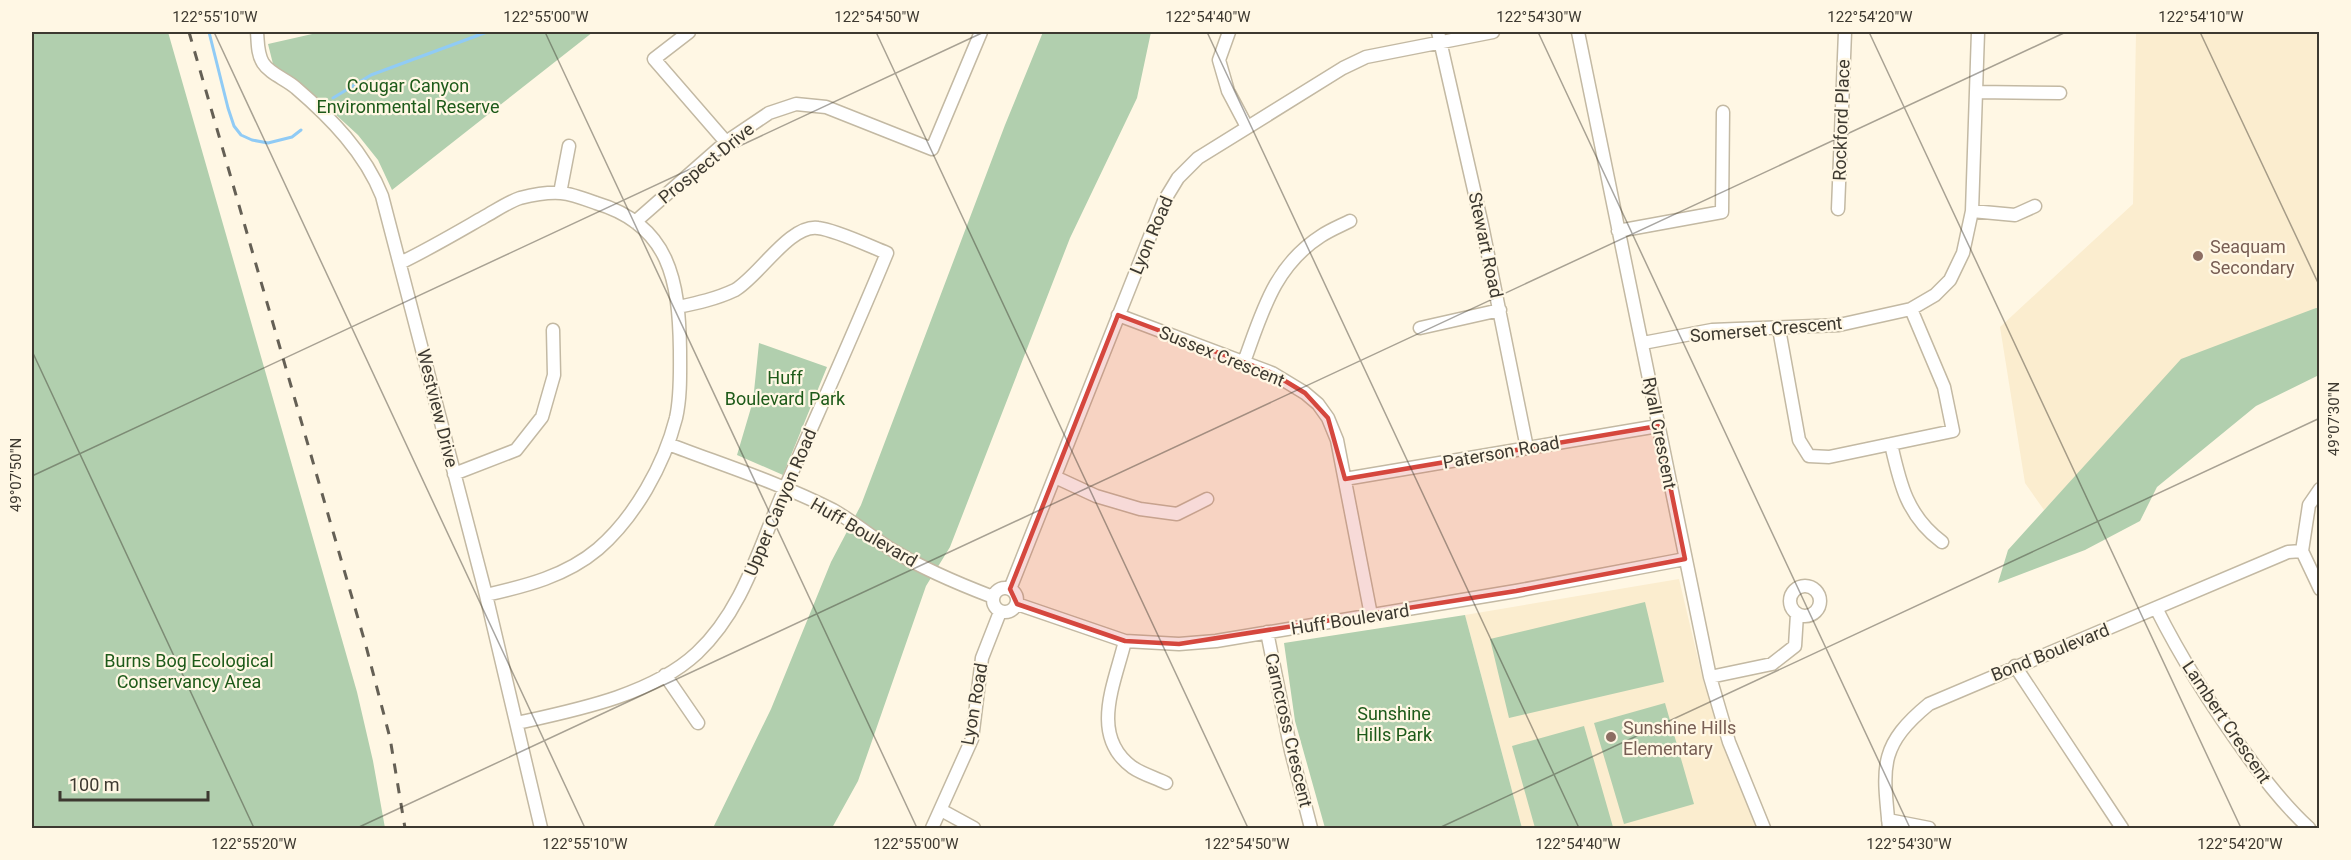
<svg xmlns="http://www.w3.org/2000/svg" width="2351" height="860" viewBox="0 0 2351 860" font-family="Roboto,sans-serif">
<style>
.built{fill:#fbedcf}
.green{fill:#b1cfae}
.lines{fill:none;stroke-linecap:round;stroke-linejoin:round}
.stream{stroke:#90cbf5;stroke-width:3}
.minor-casing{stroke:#c3b9a3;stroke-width:15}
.minor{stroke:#fff;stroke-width:12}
.rail{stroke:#656055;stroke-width:3;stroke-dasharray:10 10;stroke-linecap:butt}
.marked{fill:#d5473e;fill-opacity:0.2;stroke:#d5473e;stroke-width:4.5;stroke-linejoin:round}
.ticks{fill:none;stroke:#3d3930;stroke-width:1.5;stroke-opacity:0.45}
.education-dot{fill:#8d6e63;stroke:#fff7e4;stroke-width:2}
.labels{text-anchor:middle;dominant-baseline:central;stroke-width:4.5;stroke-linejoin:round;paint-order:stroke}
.park-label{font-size:18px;fill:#1d5a19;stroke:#fff7e4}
.street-label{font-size:18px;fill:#3d3930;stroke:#fff7e4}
.education-label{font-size:18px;fill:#785e54;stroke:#fff7e4;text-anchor:start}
.neatline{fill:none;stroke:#3d3930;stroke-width:2}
.ticks-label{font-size:15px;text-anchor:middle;fill:#3d3930}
</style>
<rect width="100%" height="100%" fill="#fff7e4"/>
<path class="built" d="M2136,32H2319V308H2315L2077,475L2044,510L2025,483L2000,327L2133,204Z
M1679,579L1704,684L1744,790L1762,828H1522L1465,615Z"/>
<path class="green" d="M32,32H168L357,692L373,761L385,828H32Z
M321,32H593L392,190L378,160L358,135L311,92L273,64L268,44Z
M1043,32H1151L1137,98L1070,238L950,547L926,586L858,781L832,828H713L771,709L831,562L861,505L1005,125Z
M2316,308H2319V375L2256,406L2157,487L2140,521L2085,550L1998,583L2008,550L2181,359Z
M759,343L827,367L783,475L737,455L753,401Z
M1645,602L1664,682L1509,718L1490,639Z
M1465,615L1522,828H1325L1295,721L1284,643Z
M1665,703L1694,804L1624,824L1594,723Z
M1584,726L1613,827L1535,828L1512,746Z"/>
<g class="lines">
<path class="stream" d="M209,32L228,108L234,126L241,135L252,140L268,143L292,137L301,130
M333,98L371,75L487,32"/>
<defs>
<path id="minor" d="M257,32C258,42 257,53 263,63C270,74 286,79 296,88C331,118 365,153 382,196L486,595L541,828
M689,32L654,59L726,142
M1229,32L1219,60L1228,91L1247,127
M1438,32L1482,225L1527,448
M1578,32L1710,677L1729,742L1764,828
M1976,92L2060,93
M560,193L569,146
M1838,209L1845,32
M1972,211L2015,215L2035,206
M635,222L726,142L769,113L796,104L826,107L932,149L981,32
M1618,231L1722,212L1723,112
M400,263C429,249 456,233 484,217C495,211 508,202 520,198C532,195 549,192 561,193C572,194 585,199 596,203C670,225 679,281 680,350C680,372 681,396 676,418C664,465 635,517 598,549C566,576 526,586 486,595
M1118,315L1272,373L1305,393L1318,404L1328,418L1337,440L1371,615
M1420,328L1500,310
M1779,329L1799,440L1809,456L1829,457L1953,431L1944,387L1911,309
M1643,343L1712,330L1839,325L1911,309L1935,295L1950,280L1963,253L1972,211L1978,32
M1244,362C1262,313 1274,266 1321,236C1330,230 1340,226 1350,221
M668,444C723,465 780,483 833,510C854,522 873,538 894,551C925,570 959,584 993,597
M1891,444C1900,484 1907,516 1942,542
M454,474L516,450L542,417L554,375L553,330
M1055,477L1096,496L1140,509L1177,514L1207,499
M1345,479L1658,426
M2320,489L2309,505L2302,551L2320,589
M1790 601a15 15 0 1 1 30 0a15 15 0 1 1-30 0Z
M993 600a12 12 0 1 1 24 0a12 12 0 1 1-24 0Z
M1010,589L1164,201L1178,178L1198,158L1343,68L1366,57L1493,32
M1017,604L1125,641L1179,644L1216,641L1516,591L1685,559
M2156,608C2182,660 2214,710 2249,758C2267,783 2286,807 2309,828
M1267,632L1291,751L1311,828
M1125,641C1115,683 1089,735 1132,767C1142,774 1156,778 1166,783
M2015,666L2122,828
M665,675L698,723
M1710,677L1772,664L1795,646L1797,614
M517,723C576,710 652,695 697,653C745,608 760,543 786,486C820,408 855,331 887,253C869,246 836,230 818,228C790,224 759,276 735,290C716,299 697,303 678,307
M941,810L974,828
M1888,820L1929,828
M932,828L972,739L982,658L1000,612
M1889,828C1883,767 1878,746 1929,704L2288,552L2302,551"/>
</defs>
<use href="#minor" class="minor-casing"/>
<use href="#minor" class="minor"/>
<path class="rail" d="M189,32L366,646L390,738L405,828"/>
</g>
<path class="marked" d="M1118,315L1272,373L1305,393L1328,418L1345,479L1658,426L1685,559L1516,591L1179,644L1125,641L1017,604L1010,589Z"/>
<path class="ticks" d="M214,32L585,828M545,32L917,828M876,32L1248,828M1207,32L1579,828M1538,32L1910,828M1869,32L2241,828M2200,32L2320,287M32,351L254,828M32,476L984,32M357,828L2066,32M1439,828L2320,418"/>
<g class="education-dot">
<circle cx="2198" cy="256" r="6"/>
<circle cx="1611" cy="737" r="6"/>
</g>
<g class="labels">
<g class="park-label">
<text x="408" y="85">Cougar Canyon<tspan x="408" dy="21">Environmental Reserve</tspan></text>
<text x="785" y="377">Huff<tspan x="785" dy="21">Boulevard Park</tspan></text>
<text x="189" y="660">Burns Bog Ecological<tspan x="189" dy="21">Conservancy Area</tspan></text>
<text x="1394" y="713">Sunshine<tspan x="1394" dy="21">Hills Park</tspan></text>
</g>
<g class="street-label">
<text transform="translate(1841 120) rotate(-88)">Rockford Place</text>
<text transform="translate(706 163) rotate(-39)">Prospect Drive</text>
<text transform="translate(1151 235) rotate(-67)">Lyon Road</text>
<text transform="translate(1486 245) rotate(78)">Stewart Road</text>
<text transform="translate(1766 329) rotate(-5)">Somerset Crescent</text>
<text transform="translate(1222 356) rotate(22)">Sussex Crescent</text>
<text transform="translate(438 408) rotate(76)">Westview Drive</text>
<text transform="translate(1660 433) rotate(79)">Ryall Crescent</text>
<text transform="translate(1501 452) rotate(-10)">Paterson Road</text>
<text transform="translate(780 502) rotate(-67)">Upper Canyon Road</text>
<text transform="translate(864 532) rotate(30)">Huff Boulevard</text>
<text transform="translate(1350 619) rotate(-9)">Huff Boulevard</text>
<text transform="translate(2050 652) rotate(-22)">Bond Boulevard</text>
<text transform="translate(974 704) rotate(-80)">Lyon Road</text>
<text transform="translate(2227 722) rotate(56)">Lambert Crescent</text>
<text transform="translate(1289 730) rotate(77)">Carncross Crescent</text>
</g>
<g class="education-label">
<text x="2210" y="246">Seaquam<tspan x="2210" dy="21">Secondary</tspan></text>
<text x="1623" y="727">Sunshine Hills<tspan x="1623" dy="21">Elementary</tspan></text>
</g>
</g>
<rect width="2351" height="860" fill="none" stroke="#fff7e4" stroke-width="66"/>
<path d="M60 791v9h148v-9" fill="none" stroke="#3d3930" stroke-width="3"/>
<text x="69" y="791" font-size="18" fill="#3d3930" stroke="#fff7e4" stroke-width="4.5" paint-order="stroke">100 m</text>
<rect x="33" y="33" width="2285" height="794" class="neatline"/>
<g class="ticks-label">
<text x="215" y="22">122°55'10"W</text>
<text x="546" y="22">122°55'00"W</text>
<text x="877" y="22">122°54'50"W</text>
<text x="1208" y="22">122°54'40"W</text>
<text x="1539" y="22">122°54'30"W</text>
<text x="1870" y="22">122°54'20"W</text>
<text x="2201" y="22">122°54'10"W</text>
<text transform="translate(2334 419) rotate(-90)" y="5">49°07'30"N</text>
<text transform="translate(16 475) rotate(-90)" y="5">49°07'50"N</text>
<text x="254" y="849">122°55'20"W</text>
<text x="585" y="849">122°55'10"W</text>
<text x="916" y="849">122°55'00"W</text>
<text x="1247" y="849">122°54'50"W</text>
<text x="1578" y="849">122°54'40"W</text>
<text x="1909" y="849">122°54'30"W</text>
<text x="2240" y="849">122°54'20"W</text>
</g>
</svg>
